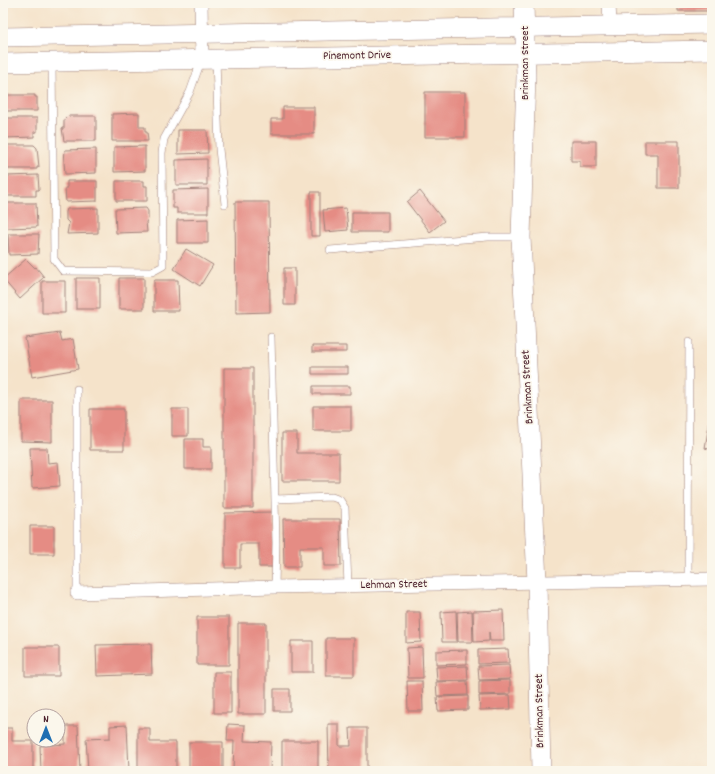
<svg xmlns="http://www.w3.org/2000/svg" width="715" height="774" viewBox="0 0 715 774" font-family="Dekko,sans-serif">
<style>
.building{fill:#e58c84}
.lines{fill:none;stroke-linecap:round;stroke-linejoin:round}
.lane-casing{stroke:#a0817a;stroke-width:8}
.street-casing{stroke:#a0817a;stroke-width:14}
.secondary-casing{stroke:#a0817a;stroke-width:20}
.lane{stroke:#fff;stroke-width:7}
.street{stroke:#fff;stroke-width:13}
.secondary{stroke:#fff;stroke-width:19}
.labels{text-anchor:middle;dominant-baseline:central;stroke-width:3.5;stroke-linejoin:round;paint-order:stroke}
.street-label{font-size:12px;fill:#4a1f2b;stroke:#fbf7ec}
</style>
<rect width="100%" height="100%" fill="#fbf7ec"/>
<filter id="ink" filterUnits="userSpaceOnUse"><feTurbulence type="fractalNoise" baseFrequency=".025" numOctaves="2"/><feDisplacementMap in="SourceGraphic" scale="8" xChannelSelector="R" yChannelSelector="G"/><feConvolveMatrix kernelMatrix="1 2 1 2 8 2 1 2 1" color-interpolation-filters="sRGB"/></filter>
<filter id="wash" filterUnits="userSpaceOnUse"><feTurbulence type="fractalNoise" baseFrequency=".012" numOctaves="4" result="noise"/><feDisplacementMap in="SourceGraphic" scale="16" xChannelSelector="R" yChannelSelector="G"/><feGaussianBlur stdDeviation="0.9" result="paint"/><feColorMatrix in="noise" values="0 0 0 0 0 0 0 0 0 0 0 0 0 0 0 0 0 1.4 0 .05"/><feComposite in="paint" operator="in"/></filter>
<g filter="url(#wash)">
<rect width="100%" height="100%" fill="#f5e3ca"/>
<g id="blocks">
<path class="building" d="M678,3H712V11H678Z
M425,92H465V137H425Z
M3,95H35V97H37V111H3Z
M283,107H314V134H271V119H283Z
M139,113V127H145V132H147L148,141H112V114Z
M68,116H96V141H64L62,128H64V120Z
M5,118H37V132H34V137L5,138Z
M178,130H207L208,153L178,154Z
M571,141H596V167H580V161H571Z
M645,141H679V188H658V154H645Z
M6,145H34L37,148L39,167H37V169H7Z
M145,146V171L114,172V147Z
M96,149V173L65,174L64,162L65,150Z
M207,159V185H176V160Z
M38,175L39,190H36V196H7L6,176Z
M67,181H97V201L66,202L65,188H67Z
M116,181H144V186H147V201H116Z
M208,189V213H177V208H173V190Z
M420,191L444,221L430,232L407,202Z
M311,192H320V236H311Z
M235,202H269L270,312L236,313Z
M5,203H36L37,227L6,228Z
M98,208V233L67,234L69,223L66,220V212L67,209Z
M146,208L148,211V219L146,222L147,232L116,233L115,209Z
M346,208L348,230L325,232L323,210Z
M352,212H388V232H352Z
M208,219V243H177V220Z
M8,234H39L38,254L9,255Z
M186,249L213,265L200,286L174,269Z
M26,259L35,268L36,267L44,277L20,299L3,279Z
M284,268H295V305H284Z
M76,278H100V309H76Z
M119,278H144V309H119Z
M154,280H178L179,311H154Z
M42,281H65V313H42Z
M60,333L62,341L73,339L78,369L32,377L25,338Z
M312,346H346V352H312Z
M312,367H348V374H312Z
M224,368H253V508H224Z
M313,386H350V394H313Z
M21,400H52V442L21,441Z
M313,406H351V431H313Z
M90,409H124V450H90Z
M172,409H188V436H172Z
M711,413H712V450L705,448Z
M282,433H297V453H339V481H282Z
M185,439H203V447H211V469H185Z
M30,448H47L48,463L58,462L60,486L32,488Z
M274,512V567H259V544H240V568H225V513Z
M283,519H340L341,566H324V547H300V567H284Z
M30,526H54V554H30Z
M503,610L504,641H490L489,632V641L474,642L473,611Z
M456,611L457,642H442L441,612Z
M472,611L473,642H458L457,612Z
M406,612H420L421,642L406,643Z
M197,617H229V665H197Z
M238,623H266V714H238Z
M326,638H354V676H326Z
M291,641H313V672H291Z
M151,644L152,674L97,676L96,645Z
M25,647H59V676H25Z
M422,647L423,678H408L407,648Z
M508,649L509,663L478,664V650Z
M467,650V664L436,665V651Z
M509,665L510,679L479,680L478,666Z
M467,666L468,680L437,681L436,667Z
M214,672H231V713H214Z
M510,680V694L479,695V681Z
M407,681H422L423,711H408Z
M467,681L468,695L437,696L436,682Z
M274,689H290V711H274Z
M510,695L511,709L480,710L479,696Z
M468,696V710L438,711L437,697Z
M228,724L245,725L244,741L271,742L270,771H233L234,741H227Z
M328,724H339V746H351L350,728H367V771H329Z
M127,725L129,771H88L86,739L110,738V726Z
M65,726H78L80,771H41L40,746L65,744Z
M3,728H12V741H33V771H3Z
M138,728H150V742H176V771H138Z
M282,741H318V771H282Z
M189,742H223V771H189Z"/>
</g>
</g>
<g filter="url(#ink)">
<use href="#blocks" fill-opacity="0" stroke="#a0817a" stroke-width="1"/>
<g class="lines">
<defs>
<path id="lane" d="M216,59L219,149L225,204
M52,63L54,259L63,271L152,272L163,266L162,153L164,139L190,92L201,61
M330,250L488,237H521
M271,337L276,543L275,587
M275,499L332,497L340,500L345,508L348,586
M688,579L689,342
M77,593V389"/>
<path id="street" d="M201,3L202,59
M609,3L610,25
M77,593L275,587L712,579"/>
<path id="secondary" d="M524,3L526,76L521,237L537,582L541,771
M3,37L712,24
M3,63L712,50"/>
</defs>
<use href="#lane" class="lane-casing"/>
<use href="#street" class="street-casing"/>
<use href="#secondary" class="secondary-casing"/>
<use href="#lane" class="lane"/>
<use href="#street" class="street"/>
<use href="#secondary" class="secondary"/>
</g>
</g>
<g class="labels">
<g class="street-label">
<text transform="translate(357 56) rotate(-1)">Pinemont Drive</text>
<text transform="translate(525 63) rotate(-90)">Brinkman Street</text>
<text transform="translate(528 387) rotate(-93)">Brinkman Street</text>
<text transform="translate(394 585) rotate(-1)">Lehman Street</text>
<text transform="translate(540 711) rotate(-91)">Brinkman Street</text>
</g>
</g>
<rect width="715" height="774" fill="none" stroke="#fbf7ec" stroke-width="16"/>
<g transform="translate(46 728)"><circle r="19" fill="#fbf7ec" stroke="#b4a19f"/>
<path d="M0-3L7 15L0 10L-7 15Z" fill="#1f6fb2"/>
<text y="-6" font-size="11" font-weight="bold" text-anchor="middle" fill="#4a1f2b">N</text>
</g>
</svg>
